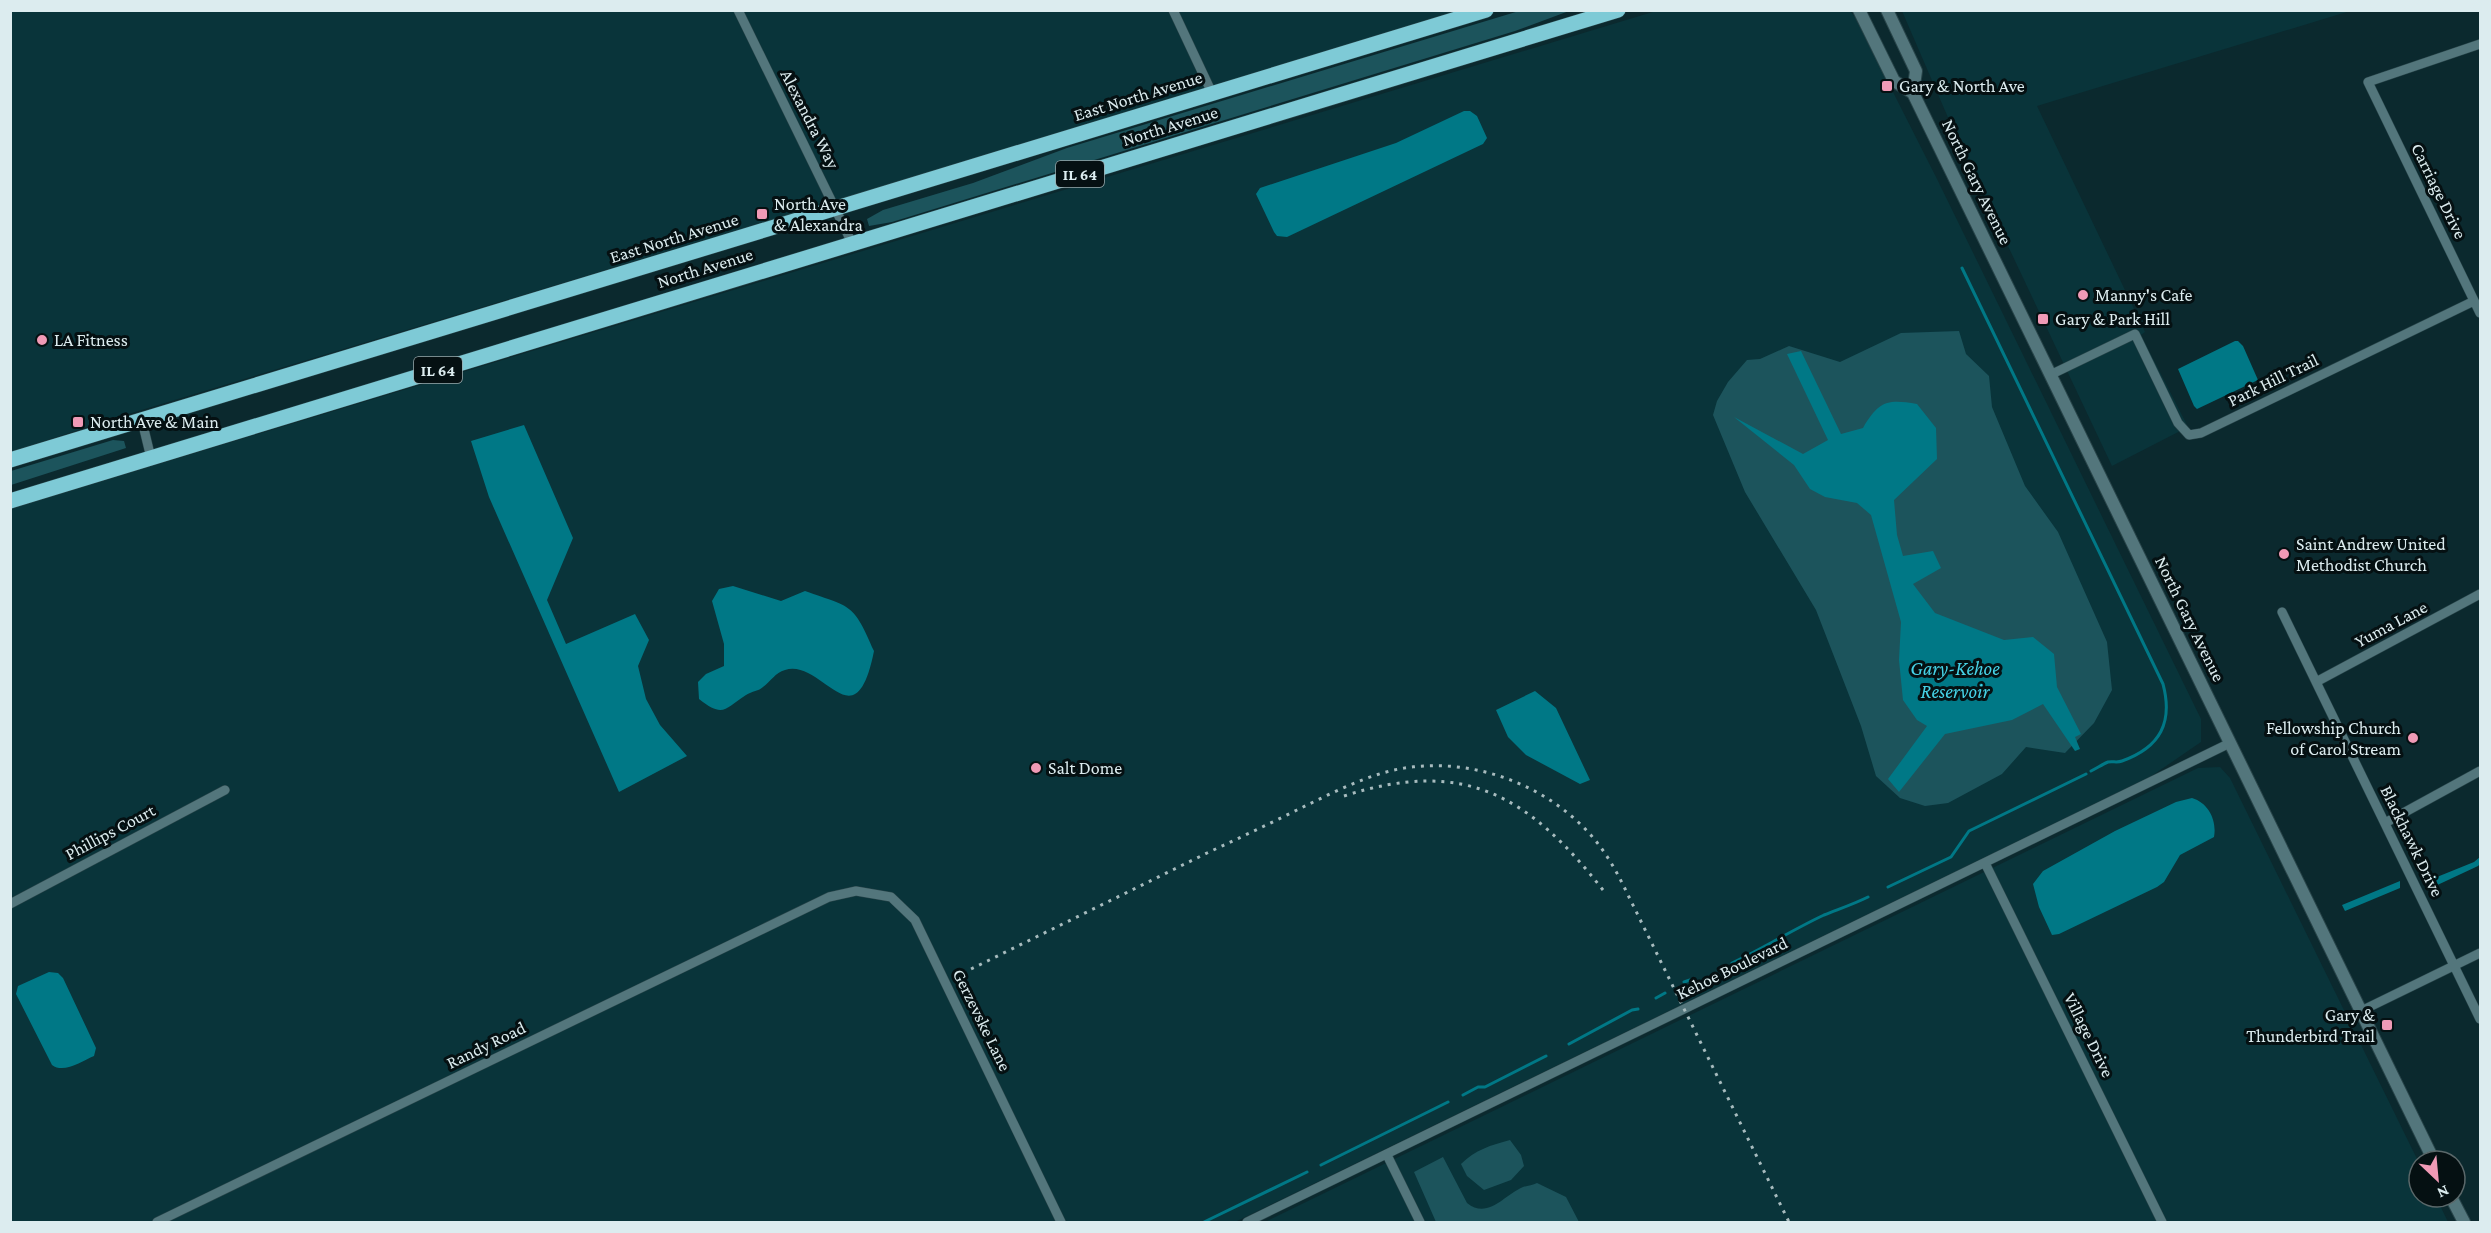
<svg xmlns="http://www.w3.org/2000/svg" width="2491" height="1233" viewBox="0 0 2491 1233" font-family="'Crimson Pro',serif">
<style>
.built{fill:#09343a}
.green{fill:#1c545c}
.water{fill:#007886}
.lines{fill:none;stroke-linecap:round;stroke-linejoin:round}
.stream{stroke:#007886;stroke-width:3}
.minor-casing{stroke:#284449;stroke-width:10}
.tertiary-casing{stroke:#284449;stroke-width:14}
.primary-casing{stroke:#284449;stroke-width:16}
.minor{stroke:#53767c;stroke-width:9}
.tertiary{stroke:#53767c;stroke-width:12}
.primary{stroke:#7ecad6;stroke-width:15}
.rail{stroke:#a7bbbe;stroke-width:3;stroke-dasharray:3 6;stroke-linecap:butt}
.poi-dot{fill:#f09ab6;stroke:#051012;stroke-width:2}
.labels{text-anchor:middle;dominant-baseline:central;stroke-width:6;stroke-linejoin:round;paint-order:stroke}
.shield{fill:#051012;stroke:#9caaad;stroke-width:1.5}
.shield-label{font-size:16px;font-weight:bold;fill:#dcecef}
.poi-label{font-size:18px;fill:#dcecef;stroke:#051012;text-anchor:start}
.street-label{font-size:18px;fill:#dcecef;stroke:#051012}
.water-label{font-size:20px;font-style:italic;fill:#46d3e7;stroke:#051012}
</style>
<rect width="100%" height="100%" fill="#0b292e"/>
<path class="built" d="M10,11H1464L115,418L11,452Z
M1656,11H1850L1855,17L1937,179L2201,719V742L2150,777L1235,1222H11L10,505L66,492Z
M1902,11H2350L2037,106L2145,332L2141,335L2188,427L2112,466L1956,136Z
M2220,767L2230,778L2419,1163V1197H2436L2448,1222H1265L2198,768Z"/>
<path class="green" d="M1519,11H1569L1515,31L892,222L869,226L867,219L883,210L973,183L1067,148Z
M1959,331L1966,354L1989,376L1992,407L2025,486L2058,532L2107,642L2112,690L2094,723L2065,753L2026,747L2002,774L1948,803L1925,806L1900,798L1876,776L1861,726L1816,610L1745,492L1713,415L1717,401L1728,382L1747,360L1760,359L1789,346L1840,362L1901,333Z
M113,440L124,441L126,448L11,485V471Z
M1510,1140L1521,1155L1524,1166L1511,1180L1484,1190L1467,1176L1461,1164C1475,1150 1491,1145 1510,1140Z
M1443,1157L1467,1203C1488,1220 1504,1195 1523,1187C1527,1186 1533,1185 1537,1183L1566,1197L1579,1222H1436L1414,1172Z"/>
<path class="water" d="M1464,111H1470L1477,116L1487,138L1483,144L1287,237L1277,236L1274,232L1256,194L1260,188L1396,143Z
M2235,341H2238L2243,346L2258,380L2197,409L2194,406L2178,369Z
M1801,351L1841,434L1863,428C1879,401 1887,399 1917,404L1936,428L1937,459L1894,500L1897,535L1903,556L1933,551L1941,568L1913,584L1935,613L2004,640L2033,637L2054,654L2057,687L2081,734L2075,737L2080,749L2075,751L2043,704L2012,720L1945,734L1899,792L1888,779L1927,726L1917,720L1903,700L1899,660L1901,622L1871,515L1857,503L1825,497L1810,489L1794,465L1734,417L1803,454L1828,440L1787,354Z
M524,425L573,538L547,600L566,644L635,614L649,640L638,666L646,699L660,725L687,756L619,792L489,497L471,441Z
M733,586L781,601L805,591C853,608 853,603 874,651C855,746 823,658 785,670C775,673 771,681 763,687C759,691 752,691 746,695C725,708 724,719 699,699L698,682L706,674L724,666V644L712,601L719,589Z
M1535,691L1556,708L1590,780L1580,784L1526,755L1508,737L1496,710Z
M2192,798C2209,803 2217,821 2214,837L2180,855L2164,882L2157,887L2059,934L2052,935L2039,907L2033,884L2043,871L2115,831L2176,802Z
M2480,857V864L2478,866L2431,888L2427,881L2474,862Z
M2400,881V888L2345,911L2342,905Z
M49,972L58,973L63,978L96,1048L94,1056C82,1061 64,1074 52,1065L16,994L18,986Z"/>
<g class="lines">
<path class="stream" d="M1962,268L2163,684C2173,722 2161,747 2122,761C2117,763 2113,761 2108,762C2103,764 2097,768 2091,771
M1888,887L1951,857L1969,831L2086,774
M1732,963C1764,948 1792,930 1824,915C1839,909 1854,904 1868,897
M1684,982L1690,980
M1656,998L1665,993
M1569,1044L1632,1010L1638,1009
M1463,1095L1478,1087H1485L1546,1056
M1321,1165L1448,1102
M1204,1222L1307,1172"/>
<defs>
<path id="minor" d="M738,10L852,243
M1173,10L1212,93
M2480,44L2368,82L2480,313
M2050,375L2135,334L2178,423L2189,435L2201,433L2474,301
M142,421L151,458
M2282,612L2480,1019
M2316,682L2480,594
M2385,823L2480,771
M1985,863L2162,1222
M10,904L225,790
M2361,1011L2480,953
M1387,1155L1420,1222
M157,1222L829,897L856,891L891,897L915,920L1061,1222
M1247,1222L2230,743"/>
<path id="tertiary" d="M1859,10L1894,81L1913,93
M1887,10L1916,71L1913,93L2434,1161
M2451,1197L2464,1222"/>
<path id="primary" d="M10,460L1486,10
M10,501L1618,10"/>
</defs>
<use href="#minor" class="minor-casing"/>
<use href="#tertiary" class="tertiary-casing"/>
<use href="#primary" class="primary-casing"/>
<use href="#minor" class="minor"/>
<use href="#tertiary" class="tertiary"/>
<use href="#primary" class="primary"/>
<path class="rail" d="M1344,796C1465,757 1529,796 1603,890
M963,973C1044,933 1126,893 1207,853C1237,839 1267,825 1297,810C1328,795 1360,778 1394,770C1463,755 1540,780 1588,832C1606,851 1618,874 1629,897L1789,1222"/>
</g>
<g class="poi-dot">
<rect x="1881" y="80" width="12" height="12" rx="3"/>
<rect x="756" y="208" width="12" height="12" rx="3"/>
<circle cx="2083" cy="295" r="6"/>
<rect x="2037" y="313" width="12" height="12" rx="3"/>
<circle cx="42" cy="340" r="6"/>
<rect x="72" y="416" width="12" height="12" rx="3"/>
<circle cx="2284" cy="554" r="6"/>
<circle cx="2413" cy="738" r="6"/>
<circle cx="1036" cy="768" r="6"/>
<rect x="2381" y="1019" width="12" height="12" rx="3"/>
</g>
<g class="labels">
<g class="shield">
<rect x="1056" y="161" width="48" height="26" rx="4.5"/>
<rect x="414" y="357" width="48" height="26" rx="4.5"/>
</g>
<g class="shield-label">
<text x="1080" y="174">IL 64</text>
<text x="438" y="370">IL 64</text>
</g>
<g class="poi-label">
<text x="1899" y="86">Gary &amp; North Ave</text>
<text x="774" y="204">North Ave<tspan x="774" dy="21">&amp; Alexandra</tspan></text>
<text x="2095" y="295">Manny's Cafe</text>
<text x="2055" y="319">Gary &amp; Park Hill</text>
<text x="54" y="340">LA Fitness</text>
<text x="90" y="422">North Ave &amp; Main</text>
<text x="2296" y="544">Saint Andrew United<tspan x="2296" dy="21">Methodist Church</tspan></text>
<text x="2401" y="728" text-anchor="end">Fellowship Church<tspan x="2401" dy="21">of Carol Stream</tspan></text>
<text x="1048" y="768">Salt Dome</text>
<text x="2375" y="1015" text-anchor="end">Gary &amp;<tspan x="2375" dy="21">Thunderbird Trail</tspan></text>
</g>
<g class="street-label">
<text transform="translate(1138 96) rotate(-17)">East North Avenue</text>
<text transform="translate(810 119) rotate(63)">Alexandra Way</text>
<text transform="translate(1170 126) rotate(-17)">North Avenue</text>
<text transform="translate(1977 182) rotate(64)">North Gary Avenue</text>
<text transform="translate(2439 191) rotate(64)">Carriage Drive</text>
<text transform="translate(674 238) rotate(-17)">East North Avenue</text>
<text transform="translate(705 268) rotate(-17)">North Avenue</text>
<text transform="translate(2273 380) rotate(-26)">Park Hill Trail</text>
<text transform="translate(2190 619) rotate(64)">North Gary Avenue</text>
<text transform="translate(2391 624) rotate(-28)">Yuma Lane</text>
<text transform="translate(110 832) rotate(-28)">Phillips Court</text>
<text transform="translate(2412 841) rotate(64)">Blackhawk Drive</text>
<text transform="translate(1732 968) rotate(-26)">Kehoe Boulevard</text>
<text transform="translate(982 1020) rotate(64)">Gerzevske Lane</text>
<text transform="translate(2089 1035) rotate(64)">Village Drive</text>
<text transform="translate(486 1045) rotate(-26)">Randy Road</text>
</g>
<g class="water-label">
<text x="1955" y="668">Gary-Kehoe<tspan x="1955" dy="23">Reservoir</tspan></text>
</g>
</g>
<rect width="2491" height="1233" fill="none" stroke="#dcecef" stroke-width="24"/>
<g transform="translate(2437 1179) rotate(154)"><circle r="28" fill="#051012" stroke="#5b686a" stroke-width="1.5"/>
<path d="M0-4.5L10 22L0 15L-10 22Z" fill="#f09ab6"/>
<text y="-9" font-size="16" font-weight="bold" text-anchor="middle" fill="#dcecef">N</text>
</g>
</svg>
